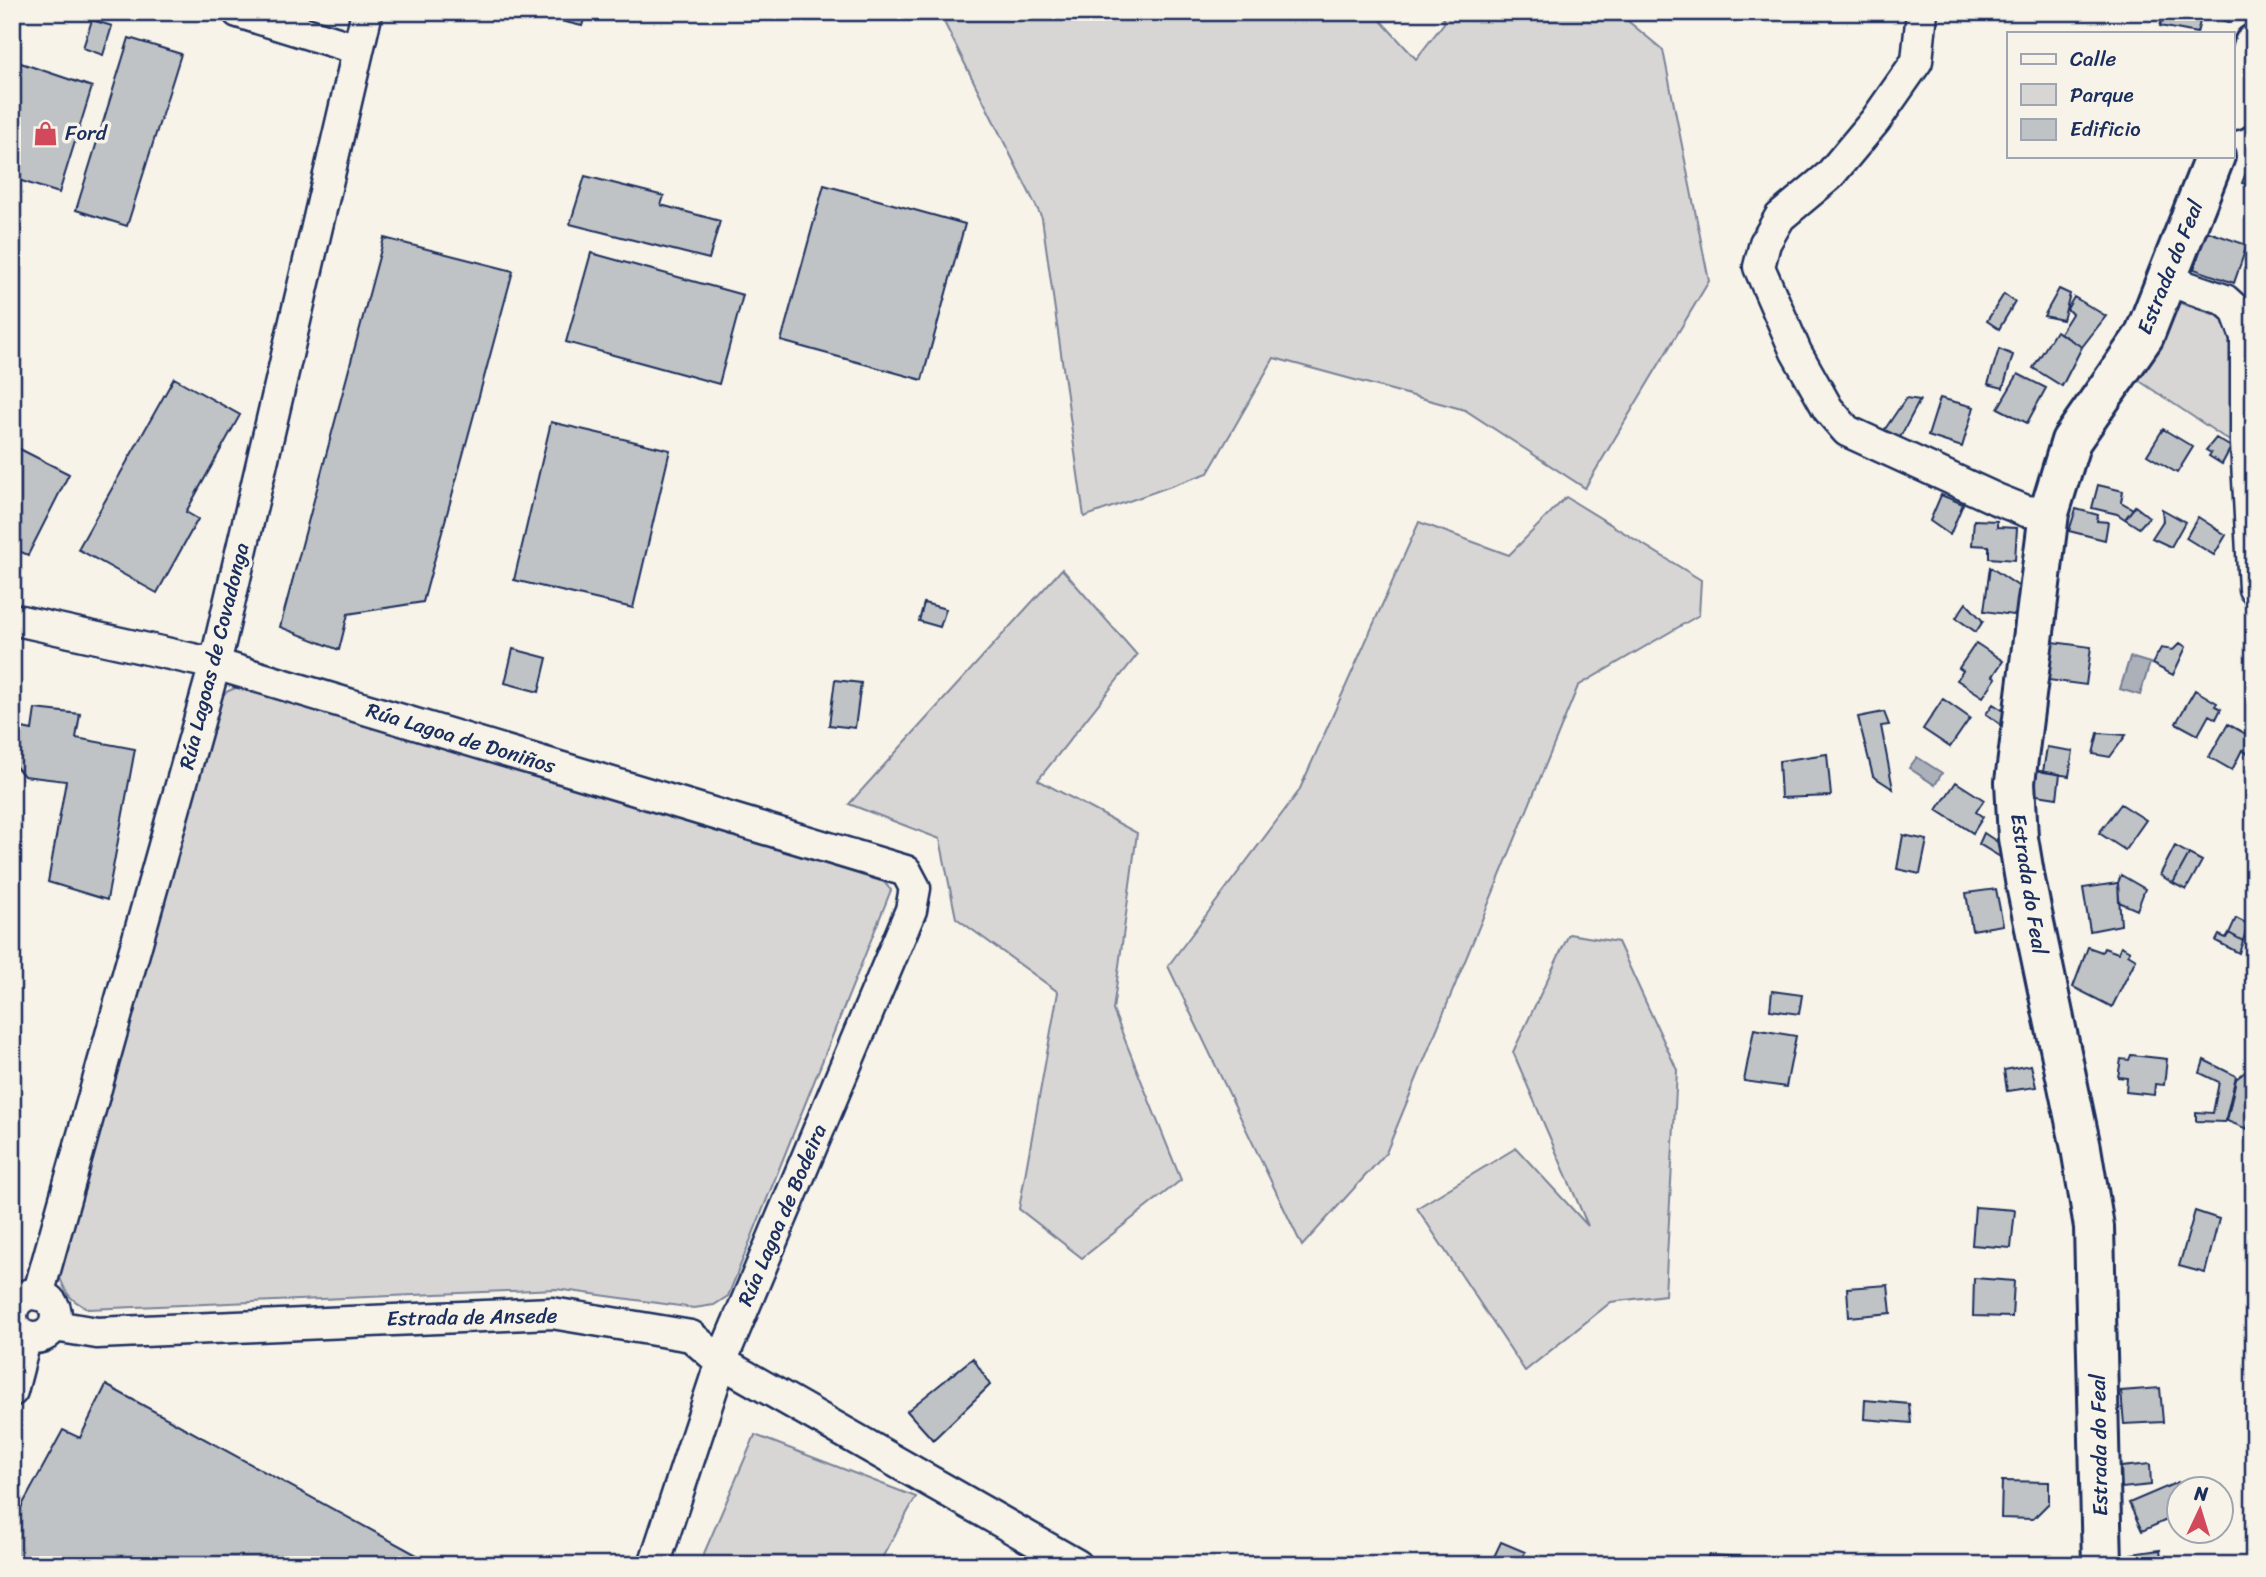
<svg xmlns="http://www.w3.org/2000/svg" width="2266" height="1577" viewBox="0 0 2266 1577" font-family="Sriracha,sans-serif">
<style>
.green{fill:#d7d6d4;stroke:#798299;stroke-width:2}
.water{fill:#acb0b9;stroke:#727c95;stroke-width:2}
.building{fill:#c0c3c5;stroke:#1b2f5e;stroke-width:2}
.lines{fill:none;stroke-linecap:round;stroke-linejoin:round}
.minor-casing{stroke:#1b2f5e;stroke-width:35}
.major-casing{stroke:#1b2f5e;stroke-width:44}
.minor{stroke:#f7f3e8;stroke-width:30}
.major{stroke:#f7f3e8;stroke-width:38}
.labels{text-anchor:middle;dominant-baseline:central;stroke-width:7;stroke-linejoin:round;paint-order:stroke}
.poi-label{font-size:21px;fill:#1b2f5e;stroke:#f7f3e8;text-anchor:start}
.street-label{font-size:21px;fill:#1b2f5e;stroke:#f7f3e8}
</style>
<rect width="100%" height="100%" fill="#f7f3e8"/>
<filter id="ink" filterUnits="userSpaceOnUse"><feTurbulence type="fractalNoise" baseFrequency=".0143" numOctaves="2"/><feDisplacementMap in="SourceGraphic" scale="14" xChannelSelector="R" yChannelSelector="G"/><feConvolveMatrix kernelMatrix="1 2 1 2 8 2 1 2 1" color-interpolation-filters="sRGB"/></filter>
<g filter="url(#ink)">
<path class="green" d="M939,12H1380L1382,22L1416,59L1444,23L1442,12H1617L1663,50L1709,281L1585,488L1465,410L1274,358L1208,473L1084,517L1042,218Z
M2177,302L2222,317C2244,356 2237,402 2237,446L2135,378Z
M1566,497L1701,580L1699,615L1578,686L1386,1153L1302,1246L1168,966L1299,791L1419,522L1509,555Z
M1062,569L1137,655L1038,780L1137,833L1113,1010L1181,1180L1082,1258L1019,1209L1058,992L956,918L940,839L849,804Z
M244,686L884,882L891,890L728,1296L714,1305L694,1308L556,1289L88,1309C69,1299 66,1294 59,1275L213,707C221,693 229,689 244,686Z
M1569,934L1618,942L1677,1070L1665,1295L1611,1302L1525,1371L1417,1208L1516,1148L1588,1226L1513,1052Z
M755,1435L916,1497L878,1565H699Z"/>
<path class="water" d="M2130,657L2150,663L2140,695L2120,689Z
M1917,757L1942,773L1935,785L1909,768Z"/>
<path class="building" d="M533,12H585L586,13L582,26L532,14Z
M2165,12L2202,14L2197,33L2160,26Z
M2196,12H2234L2231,23Z
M92,20L112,26L103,55L83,48Z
M129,38L181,54L127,226L76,210Z
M12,60L92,87L59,193L12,178Z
M2254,153V187L2242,183Z
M585,176L664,196L661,205L720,221L709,259L570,224Z
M824,185L965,224L922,380L781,341Z
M2206,231L2247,245L2234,283L2194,269Z
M384,238L513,271L423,602L348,614L339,650L280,627Z
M591,253L743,295L719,384L566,342Z
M2059,289L2070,294L2063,320L2044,316Z
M2004,294L2015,302L1999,329L1987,321Z
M2074,297L2106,316L2082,347L2060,333L2072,314L2067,309Z
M2056,331L2082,347L2062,386L2033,368Z
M1999,349L2013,355L2003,388L1988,384Z
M2018,374L2046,388L2027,423L1998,408Z
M174,378L240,415L186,512L198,519L157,593L78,549Z
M1906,398L1920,400L1897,443L1881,435Z
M1940,398L1974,407L1962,447L1928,436Z
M551,422L670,450L633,608L514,580Z
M2163,429L2193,447L2177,473L2147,455Z
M2216,438L2231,447L2222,464L2209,456L2211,453L2206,450Z
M12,445L69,474L28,555L12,548Z
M2098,485L2123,491L2121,502L2133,509L2125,519L2117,514L2092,508Z
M1941,495L1963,504L1950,535L1930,521Z
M2135,506L2149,517L2139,528L2125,519Z
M2076,509L2098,515L2097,521L2108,522L2105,540L2069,531Z
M2162,509L2185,522L2171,547L2152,538L2163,521Z
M2198,517L2226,535L2214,555L2186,538Z
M1974,520L1997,521V527L2017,528L2015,560L1989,558V546L1972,545Z
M1990,567L2024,590L2019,616L1984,611Z
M924,603L946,609L940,627L919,621Z
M1966,603L1983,621L1976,632L1956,618Z
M2053,642L2091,647L2086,685L2048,680Z
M1976,643L2003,661L1993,676L1996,678L1983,697L1957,680L1963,671L1959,668Z
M2180,643L2186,647L2173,675L2152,664L2161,648L2173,650Z
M513,649L547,658L539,692L505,683Z
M835,680L861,683L855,728L829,725Z
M2195,690L2217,703L2215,706L2221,709L2216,719L2209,715L2198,735L2176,723Z
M1943,699L1970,718L1950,747L1923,729Z
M1993,704L2007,713L2004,727L1986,714Z
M35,709L80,714L76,738L135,749L107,900L48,882L66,781L24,776L12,762L13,726L32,730Z
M1884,712L1889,725L1881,726L1893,789L1873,776L1858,717Z
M2228,724L2251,737L2249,740L2254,742L2249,754L2242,750L2232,770L2209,757Z
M2098,733L2126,735L2110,757L2093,754Z
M2047,747L2073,751L2069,776L2043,772Z
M1827,754L1831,796L1781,798L1779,761Z
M2034,770L2060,774L2057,798L2030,794Z
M2254,781V798L2247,796Z
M1956,782L1984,800L1976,812L1983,817L1973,833L1937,810Z
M2121,804L2146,820L2125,850L2099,833Z
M1984,833L2002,845V858L1979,844Z
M1903,835L1927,840L1920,874L1897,869Z
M2175,846L2189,854L2173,883L2160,875Z
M2189,854L2202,861L2186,890L2173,883Z
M2121,875L2145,889L2137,910L2119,902L2118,883Z
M2118,883L2121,925L2090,931L2083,888Z
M1996,889L2003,925L1972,930L1966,893Z
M2236,918L2248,924L2243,941L2229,933Z
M2229,933L2243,941L2239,953L2216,941L2219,935L2226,938Z
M2121,946L2130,951L2128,954L2136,959L2112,1007L2073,987L2088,947L2102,952L2104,948L2118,953Z
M1772,991L1802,995L1799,1014L1770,1010Z
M1754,1029L1796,1036L1786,1087L1744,1081Z
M2131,1055L2167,1059L2164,1085L2155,1084L2154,1095L2126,1092L2127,1078L2118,1077L2121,1059L2129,1060Z
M2204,1060L2236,1076L2225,1122L2196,1121V1112L2213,1113L2219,1082L2200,1073Z
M2031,1065L2036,1087L2007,1091L2004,1070Z
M2254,1065V1097L2247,1129L2227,1121L2236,1079Z
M1975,1207L2015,1210L2011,1248L1972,1245Z
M2195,1211L2219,1219L2205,1273L2179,1266Z
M1974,1278L2014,1281L2012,1317L1973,1316Z
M1888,1285L1891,1313L1849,1317L1847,1288Z
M973,1358L990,1385L933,1440L907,1411Z
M106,1385L435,1565H12V1524L63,1430L80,1438Z
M2160,1388L2163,1422L2124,1424L2121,1391Z
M1865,1400L1909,1404L1911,1423L1864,1419Z
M2150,1464L2151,1485L2122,1488L2121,1467Z
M2002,1481L2049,1482V1503L2033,1519L2001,1518Z
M2178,1482L2181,1490H2178V1515L2142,1531L2129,1503Z
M1501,1542L1525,1552L1520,1565H1490Z
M2160,1550L2162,1565H2133L2131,1554Z
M1708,1555L1748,1557V1565H1707Z"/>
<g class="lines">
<defs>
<path id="minor" d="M238,12L357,49
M1922,12L1917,61L1875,121L1829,176L1780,217L1765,243L1759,267L1796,352L1828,409L1847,431L1996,499L2026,511L2049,513
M2167,280L2225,300L2236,310L2246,337V443L2254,589
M12,619L215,664L906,871L915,888L911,910L721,1362L654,1565
M12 1316a22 22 0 1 1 44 0a22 22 0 1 1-44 0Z
M38,1295L215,664L367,12
M55,1326L97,1333L552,1313L691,1336L721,1362L1077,1565
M12,1391L26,1337"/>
<path id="major" d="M2233,110L2254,44
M2102,1565L2094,1227L2081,1148L2025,880L2018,838L2015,782L2049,513L2071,441L2144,336L2215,156"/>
</defs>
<use href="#minor" class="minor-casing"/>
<use href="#major" class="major-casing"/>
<use href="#minor" class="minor"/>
<use href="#major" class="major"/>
</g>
</g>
<defs>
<symbol id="shop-bare" viewBox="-9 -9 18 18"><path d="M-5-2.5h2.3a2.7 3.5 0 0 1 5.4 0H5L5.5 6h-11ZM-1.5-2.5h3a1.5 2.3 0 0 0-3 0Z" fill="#d1495b" stroke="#f7f3e8" stroke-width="2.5" paint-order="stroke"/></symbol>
</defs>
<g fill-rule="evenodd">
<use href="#shop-bare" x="28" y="116" width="35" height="35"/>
</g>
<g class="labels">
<g class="poi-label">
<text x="65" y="133">Ford</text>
</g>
<g class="street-label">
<text transform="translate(2170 267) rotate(-68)">Estrada do Feal</text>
<text transform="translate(214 656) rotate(-76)">Rúa Lagoas de Covadonga</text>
<text transform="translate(461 738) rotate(17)">Rúa Lagoa de Doniños</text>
<text transform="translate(2029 884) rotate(81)">Estrada do Feal</text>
<text transform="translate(782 1215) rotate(-67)">Rúa Lagoa de Bodeira</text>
<text transform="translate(472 1317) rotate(-1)">Estrada de Ansede</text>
<text transform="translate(2099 1445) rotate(-91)">Estrada do Feal</text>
</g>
</g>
<rect width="2266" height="1577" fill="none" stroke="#f7f3e8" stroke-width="42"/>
<rect x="21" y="21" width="2224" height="1535" fill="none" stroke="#1b2f5e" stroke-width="2.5" filter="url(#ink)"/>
<rect x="2007" y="32" width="228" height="126" fill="#f7f3e8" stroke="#9fa5b1" stroke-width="2"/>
<rect x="2021" y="54" width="35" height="10" fill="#f7f3e8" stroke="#9fa5b1" stroke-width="2"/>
<text x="2070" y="66" font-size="21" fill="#1b2f5e">Calle</text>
<rect x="2021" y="84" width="35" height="21" fill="#d7d6d4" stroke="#9fa5b1" stroke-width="2"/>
<text x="2070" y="102" font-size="21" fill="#1b2f5e">Parque</text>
<rect x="2021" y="119" width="35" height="21" fill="#c0c3c5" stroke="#9fa5b1" stroke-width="2"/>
<text x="2070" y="136" font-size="21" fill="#1b2f5e">Edificio</text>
<g transform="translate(2200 1510) rotate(4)"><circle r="33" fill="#f7f3e8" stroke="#9fa5b1" stroke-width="2"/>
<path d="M0-5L12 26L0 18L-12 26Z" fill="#d1495b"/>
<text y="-10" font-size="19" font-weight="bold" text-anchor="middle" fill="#1b2f5e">N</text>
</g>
</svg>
